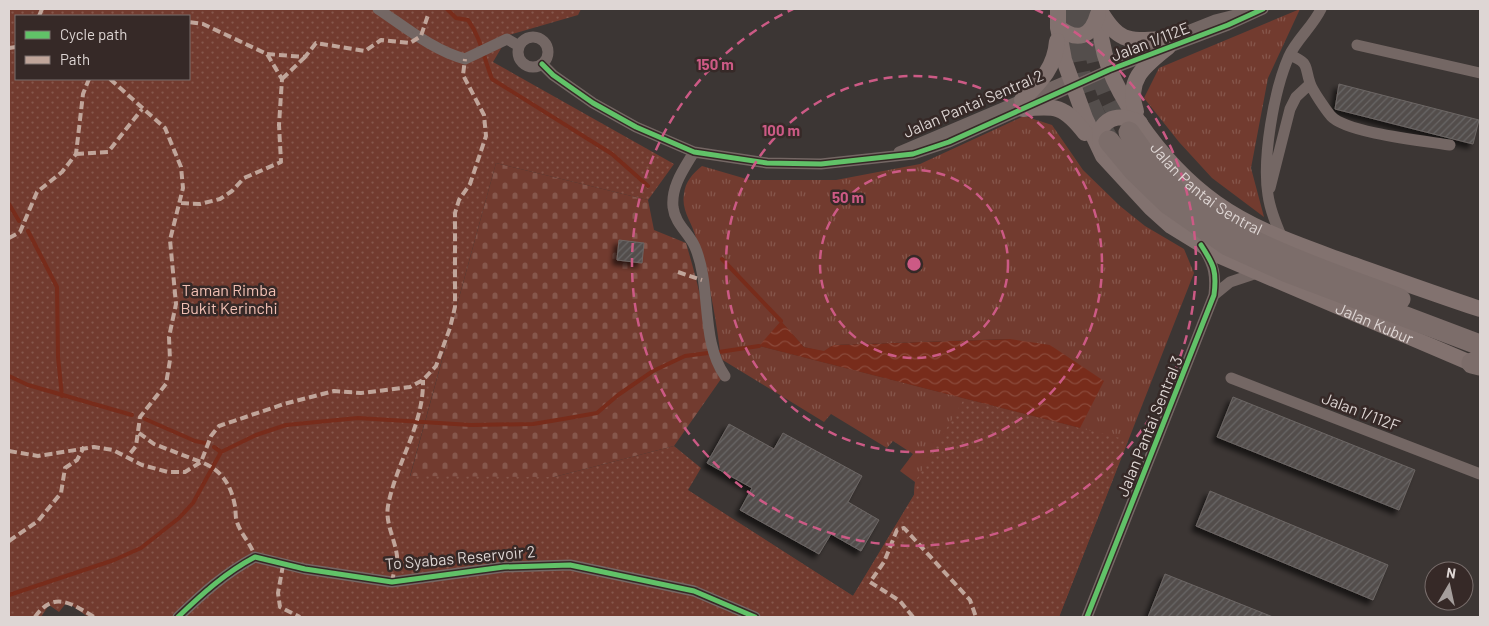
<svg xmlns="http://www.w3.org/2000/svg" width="1489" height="626" viewBox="0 0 1489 626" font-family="Barlow,sans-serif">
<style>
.grass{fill:url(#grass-tufts);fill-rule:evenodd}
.cemetery{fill:url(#cemetery-stones)}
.park{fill:url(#park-dots);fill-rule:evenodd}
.water{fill:url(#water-waves)}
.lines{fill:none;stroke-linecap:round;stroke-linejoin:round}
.stream{stroke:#782c1b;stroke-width:4}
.building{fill:url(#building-hatch);stroke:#6c6664;filter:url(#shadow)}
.motorway-tunnel{stroke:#544e4c;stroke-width:21;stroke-dasharray:21 11;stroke-linecap:butt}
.minor{stroke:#746764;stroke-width:11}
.secondary{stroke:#82726f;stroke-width:16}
.motorway{stroke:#7c6d6a;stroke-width:21}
.quiet{stroke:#c0a59a;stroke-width:4;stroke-dasharray:8 4;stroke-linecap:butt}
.cycleway-casing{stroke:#362927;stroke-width:8}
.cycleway{stroke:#61c268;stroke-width:5}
.ring{fill:none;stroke:#cc5a85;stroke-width:2.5;stroke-dasharray:9 6}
.labels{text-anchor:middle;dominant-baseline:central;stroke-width:5;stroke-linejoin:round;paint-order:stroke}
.street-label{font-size:16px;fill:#ded6d4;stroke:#362927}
.park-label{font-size:16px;fill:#f1c0b4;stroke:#362927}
.centre{fill:#cc5a85;stroke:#362927;stroke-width:2.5}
.ring-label{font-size:15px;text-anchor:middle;font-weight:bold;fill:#cc5a85;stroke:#362927;stroke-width:5;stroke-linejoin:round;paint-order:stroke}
</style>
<defs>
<pattern id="grass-tufts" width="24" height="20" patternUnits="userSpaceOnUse" patternTransform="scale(1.25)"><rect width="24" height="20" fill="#723b2f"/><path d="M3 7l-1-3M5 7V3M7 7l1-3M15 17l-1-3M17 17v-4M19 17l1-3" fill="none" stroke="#86574c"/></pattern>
<pattern id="cemetery-stones" width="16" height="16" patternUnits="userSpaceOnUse" patternTransform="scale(1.25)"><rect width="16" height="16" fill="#723b2f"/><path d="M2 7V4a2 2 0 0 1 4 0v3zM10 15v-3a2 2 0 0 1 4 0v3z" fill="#86574c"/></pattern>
<pattern id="park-dots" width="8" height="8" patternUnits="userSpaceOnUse" patternTransform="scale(1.25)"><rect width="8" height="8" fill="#723b2f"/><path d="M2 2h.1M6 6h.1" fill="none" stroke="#86574c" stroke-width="1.8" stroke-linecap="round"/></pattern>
<pattern id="water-waves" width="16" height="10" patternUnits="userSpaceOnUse" patternTransform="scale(1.25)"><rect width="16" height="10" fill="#782c1b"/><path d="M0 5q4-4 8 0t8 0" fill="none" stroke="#8b4a3b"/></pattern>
<pattern id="building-hatch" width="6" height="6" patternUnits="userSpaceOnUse" patternTransform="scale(1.25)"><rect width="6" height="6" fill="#524d4c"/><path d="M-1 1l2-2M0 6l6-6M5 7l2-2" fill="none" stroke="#6a6665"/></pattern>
<filter id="shadow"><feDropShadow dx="-4.5" dy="4.5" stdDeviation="2.5" flood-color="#0009"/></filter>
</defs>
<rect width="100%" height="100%" fill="#3c3634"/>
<path class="grass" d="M1300,9L1268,78L1251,168L1264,217L1212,178L1179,142L1144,98L1159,68Z
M1024,116L1052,125L1083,170L1120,206L1145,226L1184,249L1194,273L1059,617H732L687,490L853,596L914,495L915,482L900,471L913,454L893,441L887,448L831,414L824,422L721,359C716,318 709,277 696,238C692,222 681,211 684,194C685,182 693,173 702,166L750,180H836L920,164ZM781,322L804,347L824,352L833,345L1010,339L1080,428L760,346Z"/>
<path class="cemetery" d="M496,163L648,200L654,230L686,243C693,267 700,291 704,316C707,339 707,359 721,379L674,446L554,477H410Z"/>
<path class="park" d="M9,9H581L578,15L509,35L493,62L674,164L648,200L496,163L410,476L554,477L674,446L701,468L688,490L853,596L914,495L915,482L964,399L1128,440L1059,617H88L67,602L59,612L49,605L41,617H9ZM16,16H189V79H16Z"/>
<path class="water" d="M781,321L804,347L824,351L833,345L1010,339L1050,345L1104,381L1080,428L759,346Z"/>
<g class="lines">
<path class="stream" d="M447,9L456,18L468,20C481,38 484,59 492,79L612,154L648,186
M9,204L19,221
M28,231L57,287L58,357L62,396
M722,259L781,321
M719,352L759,346
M9,376L28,385L132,415
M145,419L195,441L205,443
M214,447L221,452
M9,595L114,560L141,548L179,518L193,503L221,452L256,435L286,425L358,418L471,425L533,424L563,419L597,413L618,395L653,371L685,356L708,353"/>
</g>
<path class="building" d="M1339,84L1479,120L1473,144L1335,109Z
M619,240L644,243L642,263L617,260Z
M1233,397L1415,470L1399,510L1217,437Z
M729,424L774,449L783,433L862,476L848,502L879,520L861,551L831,534L819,554L740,510L752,488L707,463Z
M1210,491L1388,565L1373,600L1196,526Z
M1165,574L1273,617H1148Z"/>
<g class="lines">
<path class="motorway-tunnel" d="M1073,9C1076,64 1079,92 1109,141
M1090,9C1094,59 1101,89 1129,132"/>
<path class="minor" d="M378,9C405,27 434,51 465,59L507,39L519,46
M518 52a15 15 0 1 1 30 0a15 15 0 1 1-30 0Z
M1357,45L1480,73
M1290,55C1310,64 1304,65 1310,83C1312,90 1326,110 1331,116C1346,133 1425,141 1450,145
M1117,59L1215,20L1243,13
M542,64L553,75L593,103L636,127L694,152L767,163L821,164L913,154L949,142L1109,70L1228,25L1263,9
M694,152C684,169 671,186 673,207C675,224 689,233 695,247C712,287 700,341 725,376
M899,152L1066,81
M1270,188L1290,109L1296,97L1310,84
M1282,238C1276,224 1270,210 1268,195C1262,158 1274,90 1289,56C1297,39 1313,26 1321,9
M1214,295L1230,282L1257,273
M1231,378L1480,474
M178,617C202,594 225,573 255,557L305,569L392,582L504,567L570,565L694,591L755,617
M1087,617L1214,295C1216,275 1214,265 1204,249"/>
<g class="secondary">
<path id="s1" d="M1058,9V27L1064,60L1085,118L1103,156L1151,208L1171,226L1220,256L1480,367"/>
<path id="s2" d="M1099,9C1099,54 1113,84 1138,121C1160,153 1185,181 1216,203C1252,229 1296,244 1337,259C1385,276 1432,293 1480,309"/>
<path d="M1099,9C1118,43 1128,41 1164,39"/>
<path d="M1058,27C1077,42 1091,38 1098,14"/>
<path d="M1022,100C1040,82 1055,68 1057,41"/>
<path d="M1023,109C1056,105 1064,106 1085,133"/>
<path d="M1136,111C1125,79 1146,65 1168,47"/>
<path d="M1101,149L1100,131C1108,114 1125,115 1140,123"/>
</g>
<path class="motorway" d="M1129,132C1144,153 1159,176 1179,194C1232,241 1334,274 1400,299
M1109,141L1134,171L1168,204L1227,245L1287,272L1480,345
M1472,363L1480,365"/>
<path class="quiet" d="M39,16L42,9
M9,48L16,47
M267,54L305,57L316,43L365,51L381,40L410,43L421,36L428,15
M110,79L165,128L181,167L183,188L170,240L176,304L169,337L170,360L166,384L140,417L136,446L128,456
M282,79L305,57
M76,154L108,152L142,109
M181,203L200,204L220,199L232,191L244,178L281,162L279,125L282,79L267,54L203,24L189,22
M9,238L20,232L37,192L62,172L76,154L83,94L89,79
M678,272L702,280
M139,433L154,444L201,462L211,436L219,426L284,404L334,391L361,393L410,387L423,380L436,366L450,328L455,307V213L459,200L470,184L486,136L484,115L463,75L465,59
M9,451L38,456L94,447L113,450L142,465L168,472H185L201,462C222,470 231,485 235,506C236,511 235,517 237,522C241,535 251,543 255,557
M9,541L38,521L61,493L65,468L77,460L84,447
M283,565L278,593L280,607L300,617
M392,582C393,574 397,564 397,556C395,539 385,523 388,506C396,463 424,425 423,380
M35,617C54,590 72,604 94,617
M913,617L900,601L870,582L884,562L897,530L904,528L970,600L976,617"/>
<defs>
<path id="cycleway" d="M542,64L553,75L593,103L636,127L694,152L767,163L821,164L913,154L949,142L1109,70L1228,25L1263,9
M178,617C202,594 225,573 255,557L305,569L392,582L504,567L570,565L694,591L755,617
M1087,617L1214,295C1217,271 1214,265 1201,245"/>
</defs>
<use href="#cycleway" class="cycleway-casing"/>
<use href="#cycleway" class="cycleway"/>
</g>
<g class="ring">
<circle cx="914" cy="264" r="94"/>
<circle cx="914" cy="264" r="188"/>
<path d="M1035 9A282 282 0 1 1 793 9"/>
</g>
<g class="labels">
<g class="street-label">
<text transform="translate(1150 41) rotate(-21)">Jalan 1/112E</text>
<text transform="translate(973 103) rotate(-23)">Jalan Pantai Sentral 2</text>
<text stroke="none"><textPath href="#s2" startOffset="218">Jalan Pantai Sentral</textPath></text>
<text stroke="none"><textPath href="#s1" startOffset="479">Jalan Kubur</textPath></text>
<text transform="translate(1361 411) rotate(21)">Jalan 1/112F</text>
<text transform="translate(1149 426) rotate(-68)">Jalan Pantai Sentral 3</text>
<text transform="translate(460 557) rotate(-5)">To Syabas Reservoir 2</text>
</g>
<g class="park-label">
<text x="229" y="289">Taman Rimba<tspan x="229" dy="18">Bukit Kerinchi</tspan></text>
</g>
</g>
<circle cx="914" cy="264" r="8" class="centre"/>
<g class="ring-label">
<text x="715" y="70">150 m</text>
<text x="781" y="136">100 m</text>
<text x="848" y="203">50 m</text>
</g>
<rect width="1489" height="626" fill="none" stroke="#ded6d4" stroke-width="20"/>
<rect x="15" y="15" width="175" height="65" fill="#362927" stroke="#796e6c"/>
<rect x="25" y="31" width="25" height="8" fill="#61c268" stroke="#796e6c"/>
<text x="60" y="40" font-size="15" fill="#ded6d4">Cycle path</text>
<rect x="25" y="56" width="25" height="8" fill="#c0a59a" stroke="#796e6c"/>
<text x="60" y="65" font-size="15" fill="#ded6d4">Path</text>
<g transform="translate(1449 586) rotate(9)"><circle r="24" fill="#362927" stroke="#796e6c"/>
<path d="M0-4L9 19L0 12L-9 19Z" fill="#a59e9c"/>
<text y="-8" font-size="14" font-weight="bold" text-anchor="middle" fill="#ded6d4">N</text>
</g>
</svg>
